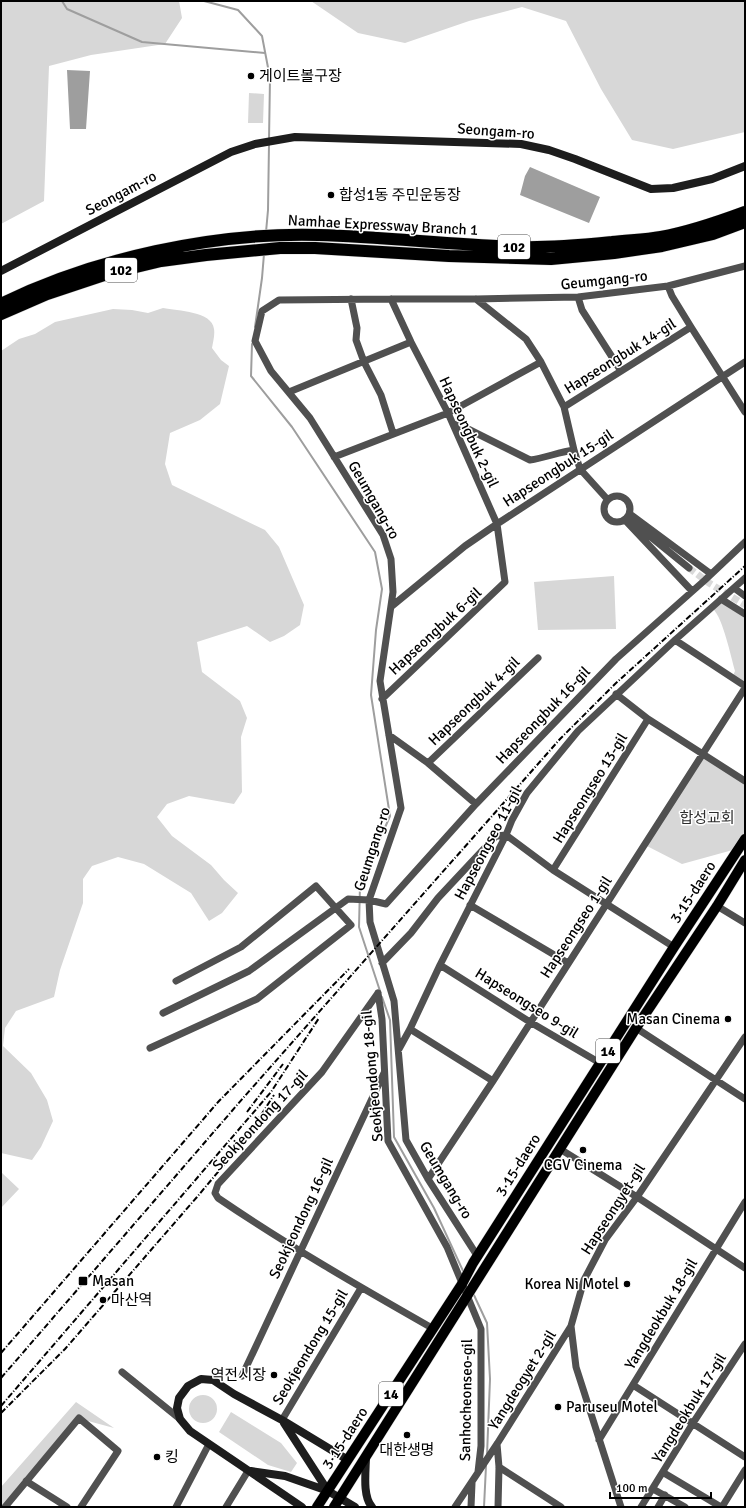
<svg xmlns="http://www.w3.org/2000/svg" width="746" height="1508" viewBox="0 0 746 1508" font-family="Signika,'Noto Sans KR',sans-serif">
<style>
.green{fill:#d7d7d7}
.water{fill:#9e9e9e}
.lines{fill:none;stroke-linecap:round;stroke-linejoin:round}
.stream{stroke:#9e9e9e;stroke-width:2}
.street-tunnel{stroke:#d9d9d9;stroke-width:7;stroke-dasharray:7 3.5;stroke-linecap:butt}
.primary-casing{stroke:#dbdbdb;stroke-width:11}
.highway-casing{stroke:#dbdbdb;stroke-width:13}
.street{stroke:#505050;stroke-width:7}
.secondary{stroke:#1d1d1d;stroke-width:8}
.primary{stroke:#000;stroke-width:10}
.highway{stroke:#000;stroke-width:12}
.rail{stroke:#000;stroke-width:2;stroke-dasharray:6 2 1 2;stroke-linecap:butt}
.poi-dot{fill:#000;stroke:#fff;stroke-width:1.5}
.labels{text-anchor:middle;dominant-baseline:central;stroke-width:3;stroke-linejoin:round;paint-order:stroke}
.shield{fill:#fff;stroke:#4c4c4c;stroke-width:1}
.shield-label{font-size:14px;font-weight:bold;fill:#000}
.poi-label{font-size:15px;fill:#000;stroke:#fff;text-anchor:start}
.street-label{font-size:15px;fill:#000;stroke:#fff}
.park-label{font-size:15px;fill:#2e2e2e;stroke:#fff}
</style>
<rect width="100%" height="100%" fill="#fff"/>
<path class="green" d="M1,1H179L182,18L165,44L91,55L49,66L44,201L1,224Z
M311,1H745V132L673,149L632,140L601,89L566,21L522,7L469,21L405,43L358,33Z
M249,93L264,94L263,123H248Z
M163,308C178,311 212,311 214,329C215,335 213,342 212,348L221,360L229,366L220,404L200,420L170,433L165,464L172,485L265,530L279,547L304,605L300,625L284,636L270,642L247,626L197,642L202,672L240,701L247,718L241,737L242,792L234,804L189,796L167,804L157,817L172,836L211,865L224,880L238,893L222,913L209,921L191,893L144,864L118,857L92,866L83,879V903L60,970L54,997L16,1011L5,1028L3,1046L31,1073L47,1100L53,1121L41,1147L32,1160L1,1153V351L19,339L35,334L55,322L113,309L132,310L148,313Z
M614,576L616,629L538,630L534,582Z
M721,599L745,614V686L732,678L735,671C731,657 723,618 713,609Z
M703,754L745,781V839L740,848L682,864L645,845Z
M1,1172L19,1189L1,1208Z
M189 1409a14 14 0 1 1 28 0a14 14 0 1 1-28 0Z
M76,1402L114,1428L77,1418L3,1507H1V1487Z
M231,1412L281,1443L297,1463L291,1472L268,1465L219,1432Z"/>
<path class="water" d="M67,70L90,71L86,129H70Z
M530,167L600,197L589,223L520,195L525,176Z"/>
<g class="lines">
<path class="stream" d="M62,1L67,9L142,42L265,53
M204,1L238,10L262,36L270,78L269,140
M266,232L268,210L269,144
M255,327L262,278L264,254
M252,344L251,376L292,427L375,552L382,589L376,630L371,695L390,816L360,885L359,927L380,991
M382,997L390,1020L394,1137L434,1208L464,1273
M473,1293L487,1323L490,1379L487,1455
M484,1507L486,1466"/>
<path class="street-tunnel" d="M689,568L709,583L745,605"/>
<defs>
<path id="primary" d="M317,1507L462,1284L473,1263L674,947L745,839
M334,1507L636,1028L717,906L745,860"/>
<path id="highway" d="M1,304C94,258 215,232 319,235C386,237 453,245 520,247C551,248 581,245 612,242C628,240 645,240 661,237C690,232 718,222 745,212
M1,314L47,294L107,274L161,261L206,255L280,248H315L449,256L551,259L614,253L662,246L713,234L745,222"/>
</defs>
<use href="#primary" class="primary-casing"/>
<use href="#highway" class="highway-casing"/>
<path class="street" d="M668,286L672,296L691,327L745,412
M578,297L582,310L621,371
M351,299L357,328L356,340L364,362L381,395L393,433
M476,299L526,339L541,362L564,407L574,450L580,469L608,500
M289,392L411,342
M564,407L691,327
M454,424L466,428L530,460C545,458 559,452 574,450
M334,457L448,413L541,362
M604 509a13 13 0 1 1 26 0a13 13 0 1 1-26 0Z
M630,514L711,574
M625,520L692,591
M631,521L689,568
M734,588L745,596
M721,599L745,614
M392,606L465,546L497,524L745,362
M675,640L745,686
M616,694L648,719L745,781
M382,699L505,582L497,524L448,413L411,342L391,299
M389,735L428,763L476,804
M428,763L538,658
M553,870L648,719
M470,905L568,963
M717,906L745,923
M382,963L411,933L438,898L496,836L506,835L553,870L674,947
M440,965L530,1022L600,1063
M378,993L322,1072L218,1184L215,1193L218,1198C287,1245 360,1287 432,1328
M378,993L382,1019L388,1141L447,1247L481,1329V1446L478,1472
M163,1013L249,971L348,899L369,900L386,904L476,804L616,659L705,580L745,542
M636,1028L745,1099
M410,1029L493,1081
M150,1048L257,999L351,925L316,886L241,947L176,981
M399,1049L410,1029L440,965L506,835L512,820L527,793L578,731L675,640L745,578
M560,1149L637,1197L745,1268
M428,1179L493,1081L745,688
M478,1257L428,1179L406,1140L394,1001L370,922L369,900L401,808L380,681L393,592L391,559L383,535L310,418L271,371L255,341L262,311L279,300L391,299H476L578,297L668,286L745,266
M122,1372L180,1419
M242,1376L384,1073
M633,1385L745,1457
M282,1420L361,1288
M599,1440L745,1202
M497,1444L499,1467L498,1507
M499,1467L561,1507
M664,1473L721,1507
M26,1481L67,1507
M653,1489L685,1507
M5,1507L79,1418L118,1451L81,1507
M176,1507L209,1444
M226,1507L248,1471
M455,1507L497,1444L571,1326
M471,1507L472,1483
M621,1507L576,1367L571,1326L584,1280L605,1240L637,1197L745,1037
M641,1507L693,1423L745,1344
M658,1507L665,1495
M722,1507L745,1470"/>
<path class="secondary" d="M1,271L231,152L255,144L295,137L521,144L549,150L575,159L651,189L673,188L712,179L745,166
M284,1423L328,1491
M366,1456C366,1470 362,1496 372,1507
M251,1471L285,1476L328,1491L355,1507
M302,1507L190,1431L180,1419L177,1408L179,1398L188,1386L201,1379L213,1380L234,1394L282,1420L348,1460"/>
<use href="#primary" class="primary"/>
<use href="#highway" class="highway"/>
<path class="rail" d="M247,1112L283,1064
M1,1353L219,1101L349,969
M1,1378L244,1097L560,739L615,684L745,566
M1,1406L271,1092L319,1018
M1,1413L65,1349L197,1197L244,1141L274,1095"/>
</g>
<g class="poi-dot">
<circle cx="251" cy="76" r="4"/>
<circle cx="331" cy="195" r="4"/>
<circle cx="728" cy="1019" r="4"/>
<circle cx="583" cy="1150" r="4"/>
<rect x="78" y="1276" width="10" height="10" rx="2"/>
<circle cx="627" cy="1284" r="4"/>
<circle cx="103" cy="1300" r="4"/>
<circle cx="274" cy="1375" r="4"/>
<circle cx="558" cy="1407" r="4"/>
<circle cx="407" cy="1435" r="4"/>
<circle cx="157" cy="1457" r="4"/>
</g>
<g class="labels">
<g class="shield">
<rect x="498" y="235" width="32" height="24" rx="3"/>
<rect x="105" y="258" width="32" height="24" rx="3"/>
<rect x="596" y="1039" width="24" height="24" rx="3"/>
<rect x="379" y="1382" width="24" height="24" rx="3"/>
</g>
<g class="shield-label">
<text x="514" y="247">102</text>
<text x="121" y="270">102</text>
<text x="608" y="1051">14</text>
<text x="391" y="1394">14</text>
</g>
<g class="poi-label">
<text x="259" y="76">게이트볼구장</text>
<text x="339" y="195">합성1동 주민운동장</text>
<text x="720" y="1019" text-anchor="end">Masan Cinema</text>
<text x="583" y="1165" text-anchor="middle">CGV Cinema</text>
<text x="92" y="1281">Masan</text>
<text x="619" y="1284" text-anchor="end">Korea Ni Motel</text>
<text x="111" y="1300">마산역</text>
<text x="266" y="1375" text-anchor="end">역전시장</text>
<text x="566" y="1407">Paruseu Motel</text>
<text x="407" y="1450" text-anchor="middle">대한생명</text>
<text x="165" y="1457">킹</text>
</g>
<g class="street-label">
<text transform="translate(496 131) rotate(4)">Seongam-ro</text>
<text transform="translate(121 193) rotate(-28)">Seongam-ro</text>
<text transform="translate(383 225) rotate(3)">Namhae Expressway Branch 1</text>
<text transform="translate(604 280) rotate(-6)">Geumgang-ro</text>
<text transform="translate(620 356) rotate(-32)">Hapseongbuk 14-gil</text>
<text transform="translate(469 432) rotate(65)">Hapseongbuk 2-gil</text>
<text transform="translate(558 468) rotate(-33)">Hapseongbuk 15-gil</text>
<text transform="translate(374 500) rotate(60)">Geumgang-ro</text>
<text transform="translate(435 631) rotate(-43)">Hapseongbuk 6-gil</text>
<text transform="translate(474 701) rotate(-44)">Hapseongbuk 4-gil</text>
<text transform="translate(543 715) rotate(-46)">Hapseongbuk 16-gil</text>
<text transform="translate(590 788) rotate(-58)">Hapseongseo 13-gil</text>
<text transform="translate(488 843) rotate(-62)">Hapseongseo 11-gil</text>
<text transform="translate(372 849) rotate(-72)">Geumgang-ro</text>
<text transform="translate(693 892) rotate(-57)">3·15-daero</text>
<text transform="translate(576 927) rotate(-57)">Hapseongseo 1-gil</text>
<text transform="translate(527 1003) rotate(32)">Hapseongseo 9-gil</text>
<text transform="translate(372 1076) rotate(-95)">Seokjeondong 18-gil</text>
<text transform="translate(260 1120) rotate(-47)">Seokjeondong 17-gil</text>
<text transform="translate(518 1165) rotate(-58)">3·15-daero</text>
<text transform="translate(446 1180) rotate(59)">Geumgang-ro</text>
<text transform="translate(613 1209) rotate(-57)">Hapseongyet-gil</text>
<text transform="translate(301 1218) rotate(-65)">Seokjeondong 16-gil</text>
<text transform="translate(661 1314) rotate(-59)">Yangdeokbuk 18-gil</text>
<text transform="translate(310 1347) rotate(-59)">Seokjeondong 15-gil</text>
<text transform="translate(522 1380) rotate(-58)">Yangdeogyet 2-gil</text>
<text transform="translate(466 1400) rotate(-89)">Sanhocheonseo-gil</text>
<text transform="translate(689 1408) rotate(-58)">Yangdeokbuk 17-gil</text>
<text transform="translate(345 1438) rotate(-57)">3·15-daero</text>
</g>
<g class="park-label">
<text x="707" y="818">합성교회</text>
</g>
</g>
<rect width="746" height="1508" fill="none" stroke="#000000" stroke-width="4"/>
<path d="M610 1492v6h101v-6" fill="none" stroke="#000000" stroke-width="2"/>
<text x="616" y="1492" font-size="12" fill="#000000" stroke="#ffffff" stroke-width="3" paint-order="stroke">100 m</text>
</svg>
